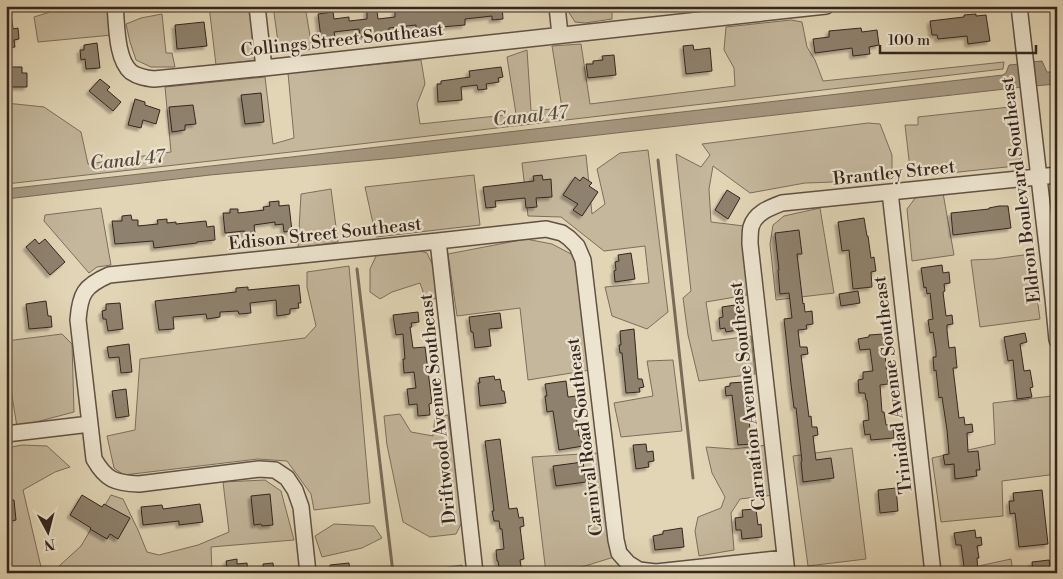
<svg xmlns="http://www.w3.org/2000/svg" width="1063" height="579" viewBox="0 0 1063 579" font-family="'Libre Bodoni',serif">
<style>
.green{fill:#c4b79c;stroke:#7c6e5e}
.water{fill:#a79982;stroke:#796b5a}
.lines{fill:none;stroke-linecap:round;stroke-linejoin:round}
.stream{stroke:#796b5a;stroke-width:3}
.building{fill:#8e816d;stroke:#35251f;filter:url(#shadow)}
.minor-casing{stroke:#605144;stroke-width:18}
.minor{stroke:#ece4cf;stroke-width:15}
.labels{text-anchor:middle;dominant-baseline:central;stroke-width:4.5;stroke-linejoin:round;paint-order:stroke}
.street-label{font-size:18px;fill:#35251f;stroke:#ece4cf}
.water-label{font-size:19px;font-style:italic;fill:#57483d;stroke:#ece4cf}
</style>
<defs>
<filter id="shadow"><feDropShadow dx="-3" dy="3" stdDeviation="1" flood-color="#0004"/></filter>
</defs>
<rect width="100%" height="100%" fill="#e1d5b5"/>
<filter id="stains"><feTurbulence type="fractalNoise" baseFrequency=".004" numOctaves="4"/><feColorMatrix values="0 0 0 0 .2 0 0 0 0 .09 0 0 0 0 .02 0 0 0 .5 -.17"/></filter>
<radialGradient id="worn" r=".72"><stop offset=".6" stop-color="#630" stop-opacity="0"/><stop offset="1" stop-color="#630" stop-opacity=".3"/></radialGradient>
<path class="green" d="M49,6H109L112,35L38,42L34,17L50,12Z
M209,6H249L257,60L216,65Z
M273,6H305L312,48C302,54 290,52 279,49Z
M567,6H612V19L585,23L575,22L568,11Z
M162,14L166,53H172L175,67H151L136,60L130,42L126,24L141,18Z
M791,20L802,22L807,47L815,60L823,81L1004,62L1003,69L300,151L6,184V103L44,107L81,132L88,164L171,152L165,87L265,77L273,144L294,138L288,73L421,60L425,84L417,104L420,124L516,114L507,57L527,50L531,111L562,108L552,46L581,44L590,104L735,86L734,68L724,50L726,27Z
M1010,107L1022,156L1016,166L911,177L905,125H918V117Z
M868,123L880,124L892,155V180L805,183L750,193L713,166L709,189L711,222L744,226L747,295L706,302L712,341L751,336L755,374L699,381L688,335L683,298L691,291L676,154L701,167L710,155L702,144Z
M648,150L668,312L647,329L612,316L605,287L649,283L645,246L604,251L561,217L528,216L522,163L586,155L592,214L605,204L597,169L620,153Z
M474,175L480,225L376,237L365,187Z
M331,189L338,242L298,248L301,194Z
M943,193L954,255L912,261L907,209L916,197Z
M101,208L111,265L97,267L89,273L44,221L45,215Z
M820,208L834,293L776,300L770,244L773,225L784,216Z
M526,239L552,244L573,255L579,278L590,370L528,380L520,308L457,316L448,254Z
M411,248L427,253L434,268L439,298L426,300L420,283L392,292L380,299L370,292V269L377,254Z
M1031,254L1040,319L980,327L971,260L994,259Z
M349,266L370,503L314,510L311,494L287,461L258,459L124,475L114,468L107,436L135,430L140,359L305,338L316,326L307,287V272Z
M62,334L72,344L74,412L17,427L9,377L6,368V341Z
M673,360L682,431L621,437L614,403L653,396L647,361Z
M1052,396L1057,434V474L1002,481L1003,516L941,522L932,458L995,444L993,403Z
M400,414L411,432L433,436L435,417L448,415L464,518L456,534L430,537L403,522L387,445L384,416Z
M22,445L47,446L70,467L55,472L23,490L41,567L57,568L81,546L111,495L123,499L138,530L147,552L159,555L198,545L229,532L223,482L265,480L281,491L294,540L211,547L212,573H13L6,558V448Z
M767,445L774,495L740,499L731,513L734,550L699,556L695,531L698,517L721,508L725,497L712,473L706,447L733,449Z
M852,448L866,559L808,566L793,456Z
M598,453L614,557L569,571L570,573H546L532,457Z
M334,524L374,526L382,538L362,548L322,557L315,536Z
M1011,559L1013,573H951V572Z
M462,565L463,573H413L414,572Z"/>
<path class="water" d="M1042,61L1047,72H1057V84L1034,86L1031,62Z
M1020,64L1023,87L395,158L210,175L6,199V189L300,156L1003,75L1006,73L1009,65Z"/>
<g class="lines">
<path class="stream" d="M658,160L693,478
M357,269L393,573"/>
</g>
<path class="building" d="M406,6H502L503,19L492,20V16L465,19V25L416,29V25L389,28V34L360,37L359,29L334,32L335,37L321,38L318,14L333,12L334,19L349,17V21L367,19V11L370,7L375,8L377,11L378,19L395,17V10L406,9Z
M976,14V16L986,15L990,41L968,44L967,36L938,39L937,35H932L930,21L964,17V15Z
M6,20H12L13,29L18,28L19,39L14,40L15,47L6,48Z
M204,22L207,46L177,49L175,25Z
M861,28L862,32L877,30L879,45L869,47L870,54L853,56L852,48L815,53L813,39L829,37V31Z
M97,43L100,68L86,69L85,59L81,60L80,50H84V45Z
M693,45L694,50L710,48L712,71L686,74L683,46Z
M614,55L616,75L588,78L586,64H593V61L603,60L602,56Z
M6,67H22V73H27V87H6Z
M501,67L503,77L498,78L499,82L486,84L487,89L478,90L477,85L461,87L462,100L438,102L437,84H441V81L470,77L469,71Z
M100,79L110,87L107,90L121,102L113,111L89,91Z
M261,93L264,122L245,124L241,95Z
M135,99L145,102V105L160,110L156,124L143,120L141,128L128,125Z
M193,105L196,124L185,125V130L172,132L169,107Z
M542,175L543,180L551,179L552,197L536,198L537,207L526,208L525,198L495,201L496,207L486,208L483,187L534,181L533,176Z
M575,177L580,181L583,177L592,183L589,186L598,192L582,216L573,210L578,204L563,195Z
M727,190L740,198L728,219L715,210Z
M279,201V206L289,205L292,231L284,232L283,224L275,225V222L254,225L255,233L244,234V231L225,233L223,213H230V209H238V213L264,210L263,207L270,206L269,202Z
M999,206H1008L1011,228L953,235L951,213L989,209V208Z
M131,215L132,220H138V226L158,224L157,220L167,219V223L176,222V224L206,221L207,227L214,226L215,240L197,242V243L154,248L153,241L115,244L112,221H122V216Z
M864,218L867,236H868L871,258L874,257L876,271L871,272L872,287L853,289L849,250L842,251L838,222Z
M799,230L802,254H797L803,304L804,303L805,312L812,311L813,324L806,325L807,329L798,330L800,347H807L808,354L801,355L809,417L811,416L812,427H817L818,435L813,436L816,460L831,458L834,478L803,482L801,462L802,461L796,408H794L791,384L784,319L792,318L789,293L780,294L778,270H779L775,233Z
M35,239L39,244L45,239L65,262L50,275L26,247Z
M631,253L635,279L615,282L614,271L616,270L615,262L619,261L618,255Z
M942,265L943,273L949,272L950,283L944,284L945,291L943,292L946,316L952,315L953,324L947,325V330L949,348L955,347L957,368H953L959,418L964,417L965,425L972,424L973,432L967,433L968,452L978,451L980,470H976L977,476L955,479L954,464L945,465L943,455L949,454L947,430L942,397L939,398L936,370L934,371L933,357H936V351L933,332L930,333L928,320L933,319L930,293L927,294L926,287L924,288L921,268Z
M299,285L301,303H298L299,308L290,309V314L277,316L276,300L250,303L251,313L239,314L238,311L220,312V317L207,319L206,314L173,317L174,329L159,330L155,301L236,292V288L248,287V290Z
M858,291L860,303L841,306L839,294Z
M46,301L48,316H51L52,327L29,329L26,304Z
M120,303L123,329L108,331L106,319H103L102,311L106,310V304Z
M735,305L738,330L726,332L725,328L720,329L719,318L723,317L722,307Z
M418,312L419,322L411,323L412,327H410L413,348L425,347L432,403L429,404L430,415L418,416L417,404L409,405L407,389L416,388L414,372L404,373L403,359H405L403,334L396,335L393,315Z
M500,313L502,328L489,329L491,346L475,348L473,332H471L469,317Z
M634,329L638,379H642L644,387L639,388L640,392L626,393L622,353H620L619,345H621L620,331Z
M1025,333L1027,342L1020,344L1024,371L1030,370L1033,387L1030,388L1032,397L1017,399L1013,360L1008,361L1004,337Z
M883,334L888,384L880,385L882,412H884L886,425L893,424L894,438L871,440L870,434L865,435L863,421L869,420L867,400H866L865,393H859L858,380L863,379V372L873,371L870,349L860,350L858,339L869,337V335Z
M129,344L132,372L121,373L119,357L109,358L107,347Z
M494,376L495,380L500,379L502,391H504L506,403L480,406L478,383H480L479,378Z
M566,381L568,397L576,396L577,408H575L579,436H581L583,446L559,450L553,411L547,412L545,396H547L545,384Z
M744,382L752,444L738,445L732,395L726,396L725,387L730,386V383Z
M126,389L129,416L116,418L112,391Z
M500,439L509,509L517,508L519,518L523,517L524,526L520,527L524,559L520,560L522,573H500L498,561H497L496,550L504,549L502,529H500L499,521H494L492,511H494L485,441Z
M646,444L647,452L653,451L654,461L648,462L649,467L636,469L633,445Z
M583,462L586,482L556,486L553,466Z
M896,488L898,511L880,513L878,490Z
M1042,490L1048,544L1019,547L1015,513L1010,514L1009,501H1014L1013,493Z
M270,494L273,525L262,526L261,524L254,525L251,496Z
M82,495L102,507L104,504L130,518L118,539L110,534L107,539L90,529L91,528L70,515Z
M14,500L16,520L6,522V501Z
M200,504L203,522L179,525V521L143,525L141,507L162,505L163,509Z
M756,509L758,525L761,524L762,537L742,539L741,530H736L735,518L743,517L742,510Z
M682,528L684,547L655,550L653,536L663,534V531Z
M975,530L976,538L981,537L982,545L977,546L979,558H977L978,573H965L961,545H956L954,533Z
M237,559V564L247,563L248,573H228L226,561Z
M1049,560L1051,573H1033L1032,562Z
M273,563L274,573H264L263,564Z
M349,563L350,573H331L330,565Z"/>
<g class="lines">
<defs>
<path id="minor" d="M115,6C117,25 116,59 131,72C138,77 146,78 154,79L264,68L826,6
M257,6L264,68
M557,6L560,35
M1019,6L1053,298L1057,340
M890,192L933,573
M438,241L475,573
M6,434L90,424
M308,573L301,507L295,490L287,478L275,470L259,469L139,484C115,483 106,480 94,459L78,320C80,294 84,286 109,275L438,241L546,229L562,233L569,238L577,246L583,260L616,540L619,553L628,563L639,570L656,572L785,558
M787,573L750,244C750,239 750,232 751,227C755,213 769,208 782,203L1057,175"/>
</defs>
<use href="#minor" class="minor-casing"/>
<use href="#minor" class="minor"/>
</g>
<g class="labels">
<g class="street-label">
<text transform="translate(342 40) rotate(-6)">Collings Street Southeast</text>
<text transform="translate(894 173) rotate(-6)">Brantley Street</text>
<text transform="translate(1021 190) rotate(-97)">Eldron Boulevard Southeast</text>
<text transform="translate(325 234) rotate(-6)">Edison Street Southeast</text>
<text transform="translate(893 385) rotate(-97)">Trinidad Avenue Southeast</text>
<text transform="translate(748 396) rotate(-96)">Carnation Avenue Southeast</text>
<text transform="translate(438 409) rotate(-96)">Driftwood Avenue Southeast</text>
<text transform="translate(585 437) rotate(-97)">Carnival Road Southeast</text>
</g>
<g class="water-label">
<text transform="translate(530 116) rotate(-6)">Canal 47</text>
<text transform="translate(127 160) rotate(-6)">Canal 47</text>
</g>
</g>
<rect width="1063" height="579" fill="none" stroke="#e1d5b5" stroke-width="25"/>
<rect x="8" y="8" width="1048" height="564" fill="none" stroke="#35251f" stroke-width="2.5"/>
<rect x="12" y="12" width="1038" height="554" fill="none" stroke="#35251f"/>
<g transform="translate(48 532) rotate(173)" stroke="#ece4cf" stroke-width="4" paint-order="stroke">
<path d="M0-4L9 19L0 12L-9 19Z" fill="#35251f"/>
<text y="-8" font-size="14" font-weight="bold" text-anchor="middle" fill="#35251f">N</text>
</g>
<path d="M880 45v8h156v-8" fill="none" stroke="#35251f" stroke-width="2.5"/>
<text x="888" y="45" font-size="15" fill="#35251f" stroke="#ece4cf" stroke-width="4" paint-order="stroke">100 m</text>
<rect width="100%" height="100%" filter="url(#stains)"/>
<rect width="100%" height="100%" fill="url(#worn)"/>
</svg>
